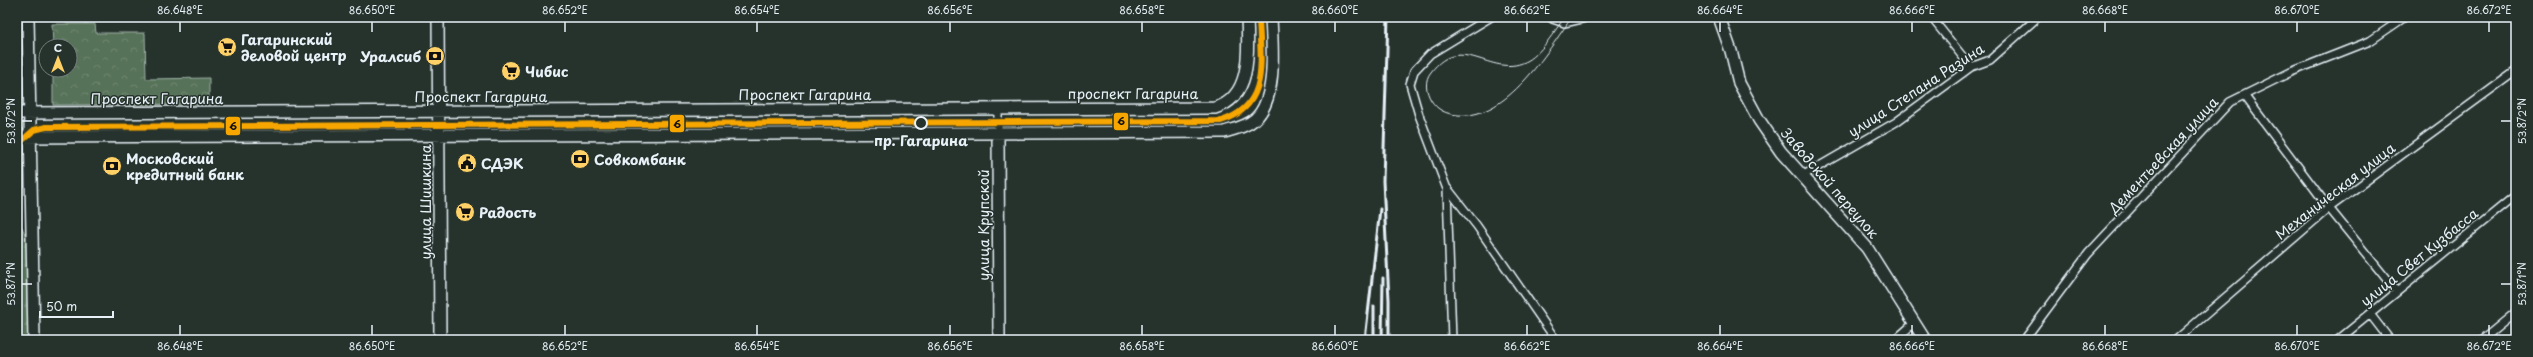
<svg xmlns="http://www.w3.org/2000/svg" width="2533" height="357" viewBox="0 0 2533 357" font-family="'Playpen Sans',sans-serif">
<style>
.forest{fill:url(#forest-firs);stroke:#a0b2a8}
.park{fill:url(#park-crowns);stroke:#a0b2a8}
.lines{fill:none;stroke-linecap:round;stroke-linejoin:round}
.minor-casing{stroke:#e8f1f8;stroke-width:10}
.secondary-casing{stroke:#e8f1f8;stroke-width:14}
.minor{stroke:#26332d;stroke-width:7}
.secondary{stroke:#26332d;stroke-width:11}
.tram{stroke:#e8f1f8;stroke-width:1}
.rail{stroke:#e8f1f8;stroke-width:3}
.tram-1-casing{stroke:#26332d;stroke-width:9}
.tram-1{stroke:#f7a600;stroke-width:6}
.ticks{fill:none;stroke:#e8f1f8;stroke-width:1.5}
.stop-dot{fill:#26332d;stroke:#e8f1f8;stroke-width:2}
.labels{text-anchor:middle;dominant-baseline:central;stroke-width:3;stroke-linejoin:round;paint-order:stroke}
.poi-label{font-size:14px;font-weight:bold;fill:#e8f1f8;stroke:#26332d;text-anchor:start}
.street-label{font-size:14px;fill:#e8f1f8;stroke:#26332d}
.stop-label{font-size:14px;font-weight:bold;fill:#e8f1f8;stroke:#26332d}
.line-badge{stroke:#26332d;stroke-width:1.5}
.pale-badge-label{font-size:11px;text-anchor:middle;font-weight:bold;fill:#111}
.neatline{fill:none;stroke:#e8f1f8;stroke-width:1.5}
.ticks-label{font-size:10px;text-anchor:middle;fill:#e8f1f8}
</style>
<defs>
<pattern id="forest-firs" width="22" height="20" patternUnits="userSpaceOnUse"><rect width="22" height="20" fill="#577259"/><path d="M5 1l3.5 6h-7zM16 11l3.5 6h-7z" fill="#6f8772"/></pattern>
<pattern id="park-crowns" width="20" height="18" patternUnits="userSpaceOnUse"><rect width="20" height="18" fill="#577259"/><path d="M2 6a3 3 0 1 1 6 0M12 15a3 3 0 1 1 6 0" fill="none" stroke="#6f8772"/></pattern>
</defs>
<rect width="100%" height="100%" fill="#26332d"/>
<filter id="ink" filterUnits="userSpaceOnUse"><feTurbulence type="fractalNoise" baseFrequency=".025" numOctaves="2"/><feDisplacementMap in="SourceGraphic" scale="8" xChannelSelector="R" yChannelSelector="G"/><feConvolveMatrix kernelMatrix="1 2 1 2 8 2 1 2 1" color-interpolation-filters="sRGB"/></filter>
<g filter="url(#ink)">
<path class="forest" d="M18,226L22,227L26,237L28,340H17Z"/>
<path class="park" d="M52,24H95L96,33H145L146,79L209,78V104L53,105V70H70V46H53Z"/>
<g class="lines">
<defs>
<path id="minor" d="M1931,17L1971,67
M2244,95L2329,208L2397,292
M998,134V109
M1802,176L1896,122L1971,67L1990,60L2038,17
M1448,189L1477,226L1556,340
M2370,314L2390,340
M1452,340L1447,189L1419,115L1410,84L1414,71L1430,54L1491,17
M1895,340L1913,324
M2024,340L2088,254L2230,102L2291,72L2370,41L2405,17
M2176,340L2329,208L2516,71
M2338,340L2516,195
M2482,340L2516,312"/>
<path id="secondary" d="M28,17L34,340
M438,17L440,340
M1553,17L1565,21L1582,17
M1719,17L1731,51L1739,83L1759,120L1781,152L1867,248L1925,340
M17,113L1215,108C1253,97 1248,48 1247,17
M998,134L999,340
M17,137L1224,132C1234,129 1246,127 1255,119C1278,98 1272,45 1271,17"/>
</defs>
<use href="#minor" class="minor-casing"/>
<use href="#secondary" class="secondary-casing"/>
<use href="#minor" class="minor"/>
<use href="#secondary" class="secondary"/>
<path class="tram" d="M1565,17C1554,31 1541,55 1525,62C1490,78 1461,32 1431,72C1424,80 1426,92 1431,100C1437,110 1446,114 1458,115C1507,120 1547,52 1572,17"/>
<path class="rail" d="M1388,17L1383,181L1389,300V340
M1374,306V340
M1365,340L1380,209
M1382,340L1383,278"/>
<defs>
<path id="tram-1" d="M17,145L34,130L46,127L1221,121C1271,106 1260,59 1259,17"/>
</defs>
<use href="#tram-1" class="tram-1-casing"/>
<use href="#tram-1" class="tram-1"/>
</g>
</g>
<path class="ticks" d="M180,22V32M372,22V32M565,22V32M757,22V32M950,22V32M1142,22V32M1335,22V32M1527,22V32M1720,22V32M1912,22V32M2105,22V32M2297,22V32M2489,22V32M22,121H32M2501,121H2511M22,284H32M2501,284H2511M180,325V335M372,325V335M565,325V335M757,325V335M950,325V335M1142,325V335M1335,325V335M1527,325V335M1720,325V335M1912,325V335M2105,325V335M2297,325V335M2489,325V335"/>
<defs>
<symbol id="supermarket-disc" viewBox="-11 -11 22 22"><circle r="9.5" fill="#ffd166" stroke="#26332d"/><path d="M-6-5.5h2.5l.6 2H6L4.5 2H-2.5L-4.4-4H-6ZM-1.5 3.2a1.3 1.3 0 1 0 .1 0ZM3 3.2a1.3 1.3 0 1 0 .1 0Z" fill="#111"/></symbol>
<symbol id="bank-disc" viewBox="-11 -11 22 22"><circle r="9.5" fill="#ffd166" stroke="#26332d"/><path d="M-6-4H6V4H-6ZM0-2.3a2.3 2.3 0 1 0 0 4.6a2.3 2.3 0 1 0 0-4.6Z" fill="#111"/></symbol>
<symbol id="civic-disc" viewBox="-11 -11 22 22"><circle r="9.5" fill="#ffd166" stroke="#26332d"/><path d="M-.6-6.5H3V-4.5H.6V-3L4-1V1h2V6H-6V1h2V-1L-.6-3ZM-1.2 2.5V6h2.4V2.5Z" fill="#111"/></symbol>
</defs>
<g fill-rule="evenodd">
<use href="#supermarket-disc" x="216" y="36" width="22" height="22"/>
<use href="#bank-disc" x="424" y="45" width="22" height="22"/>
<use href="#supermarket-disc" x="500" y="60" width="22" height="22"/>
<use href="#bank-disc" x="569" y="148" width="22" height="22"/>
<use href="#civic-disc" x="456" y="152" width="22" height="22"/>
<use href="#bank-disc" x="101" y="155" width="22" height="22"/>
<use href="#supermarket-disc" x="454" y="201" width="22" height="22"/>
</g>
<circle class="stop-dot" cx="921" cy="123" r="6"/>
<g class="labels">
<g class="poi-label">
<text x="241" y="39">Гагаринский<tspan x="241" dy="16">деловой центр</tspan></text>
<text x="421" y="56" text-anchor="end">Уралсиб</text>
<text x="525" y="71">Чибис</text>
<text x="126" y="158">Московский<tspan x="126" dy="16">кредитный банк</tspan></text>
<text x="594" y="159">Совкомбанк</text>
<text x="481" y="163">СДЭК</text>
<text x="479" y="212">Радость</text>
</g>
<g class="street-label">
<text transform="translate(1916 90) rotate(-33)">улица Степана Разина</text>
<text x="1133" y="93">проспект Гагарина</text>
<text x="805" y="94">Проспект Гагарина</text>
<text x="481" y="96">Проспект Гагарина</text>
<text x="157" y="98">Проспект Гагарина</text>
<text transform="translate(2163 155) rotate(-47)">Дементьевская улица</text>
<text transform="translate(1830 183) rotate(49)">Заводской переулок</text>
<text transform="translate(2335 191) rotate(-38)">Механическая улица</text>
<text transform="translate(425 202) rotate(-90)">улица Шишкина</text>
<text transform="translate(983 225) rotate(-90)">улица Крупской</text>
<text transform="translate(2419 257) rotate(-39)">улица Свет Кузбасса</text>
</g>
<g class="stop-label">
<text x="921" y="140">пр. Гагарина</text>
</g>
</g>
<g class="line-badge">
<rect x="1113" y="112" width="16" height="19" rx="4" fill="#f7a600"/>
<rect x="669" y="114" width="16" height="19" rx="4" fill="#f7a600"/>
<rect x="225" y="116" width="16" height="20" rx="4" fill="#f7a600"/>
</g>
<g class="pale-badge-label">
<text x="1121" y="125">6</text>
<text x="677" y="128">6</text>
<text x="233" y="130">6</text>
</g>
<rect width="2533" height="357" fill="none" stroke="#26332d" stroke-width="44"/>
<g transform="translate(58 58)"><circle r="19" fill="#26332d" stroke="#747f7e"/>
<path d="M0-3L7 15L0 10L-7 15Z" fill="#ffd166"/>
<text y="-6" font-size="11" font-weight="bold" text-anchor="middle" fill="#e8f1f8">С</text>
</g>
<path d="M40 311v6h73v-6" fill="none" stroke="#e8f1f8" stroke-width="2"/>
<text x="46" y="311" font-size="12" fill="#e8f1f8" stroke="#26332d" stroke-width="3" paint-order="stroke">50 m</text>
<rect x="22" y="22" width="2489" height="313" class="neatline"/>
<g class="ticks-label">
<text x="180" y="14">86.648°E</text>
<text x="372" y="14">86.650°E</text>
<text x="565" y="14">86.652°E</text>
<text x="757" y="14">86.654°E</text>
<text x="950" y="14">86.656°E</text>
<text x="1142" y="14">86.658°E</text>
<text x="1335" y="14">86.660°E</text>
<text x="1527" y="14">86.662°E</text>
<text x="1720" y="14">86.664°E</text>
<text x="1912" y="14">86.666°E</text>
<text x="2105" y="14">86.668°E</text>
<text x="2297" y="14">86.670°E</text>
<text x="2489" y="14">86.672°E</text>
<text transform="translate(11 121) rotate(-90)" y="4">53.872°N</text>
<text transform="translate(2522 121) rotate(-90)" y="4">53.872°N</text>
<text transform="translate(11 284) rotate(-90)" y="4">53.871°N</text>
<text transform="translate(2522 284) rotate(-90)" y="4">53.871°N</text>
<text x="180" y="350">86.648°E</text>
<text x="372" y="350">86.650°E</text>
<text x="565" y="350">86.652°E</text>
<text x="757" y="350">86.654°E</text>
<text x="950" y="350">86.656°E</text>
<text x="1142" y="350">86.658°E</text>
<text x="1335" y="350">86.660°E</text>
<text x="1527" y="350">86.662°E</text>
<text x="1720" y="350">86.664°E</text>
<text x="1912" y="350">86.666°E</text>
<text x="2105" y="350">86.668°E</text>
<text x="2297" y="350">86.670°E</text>
<text x="2489" y="350">86.672°E</text>
</g>
</svg>
